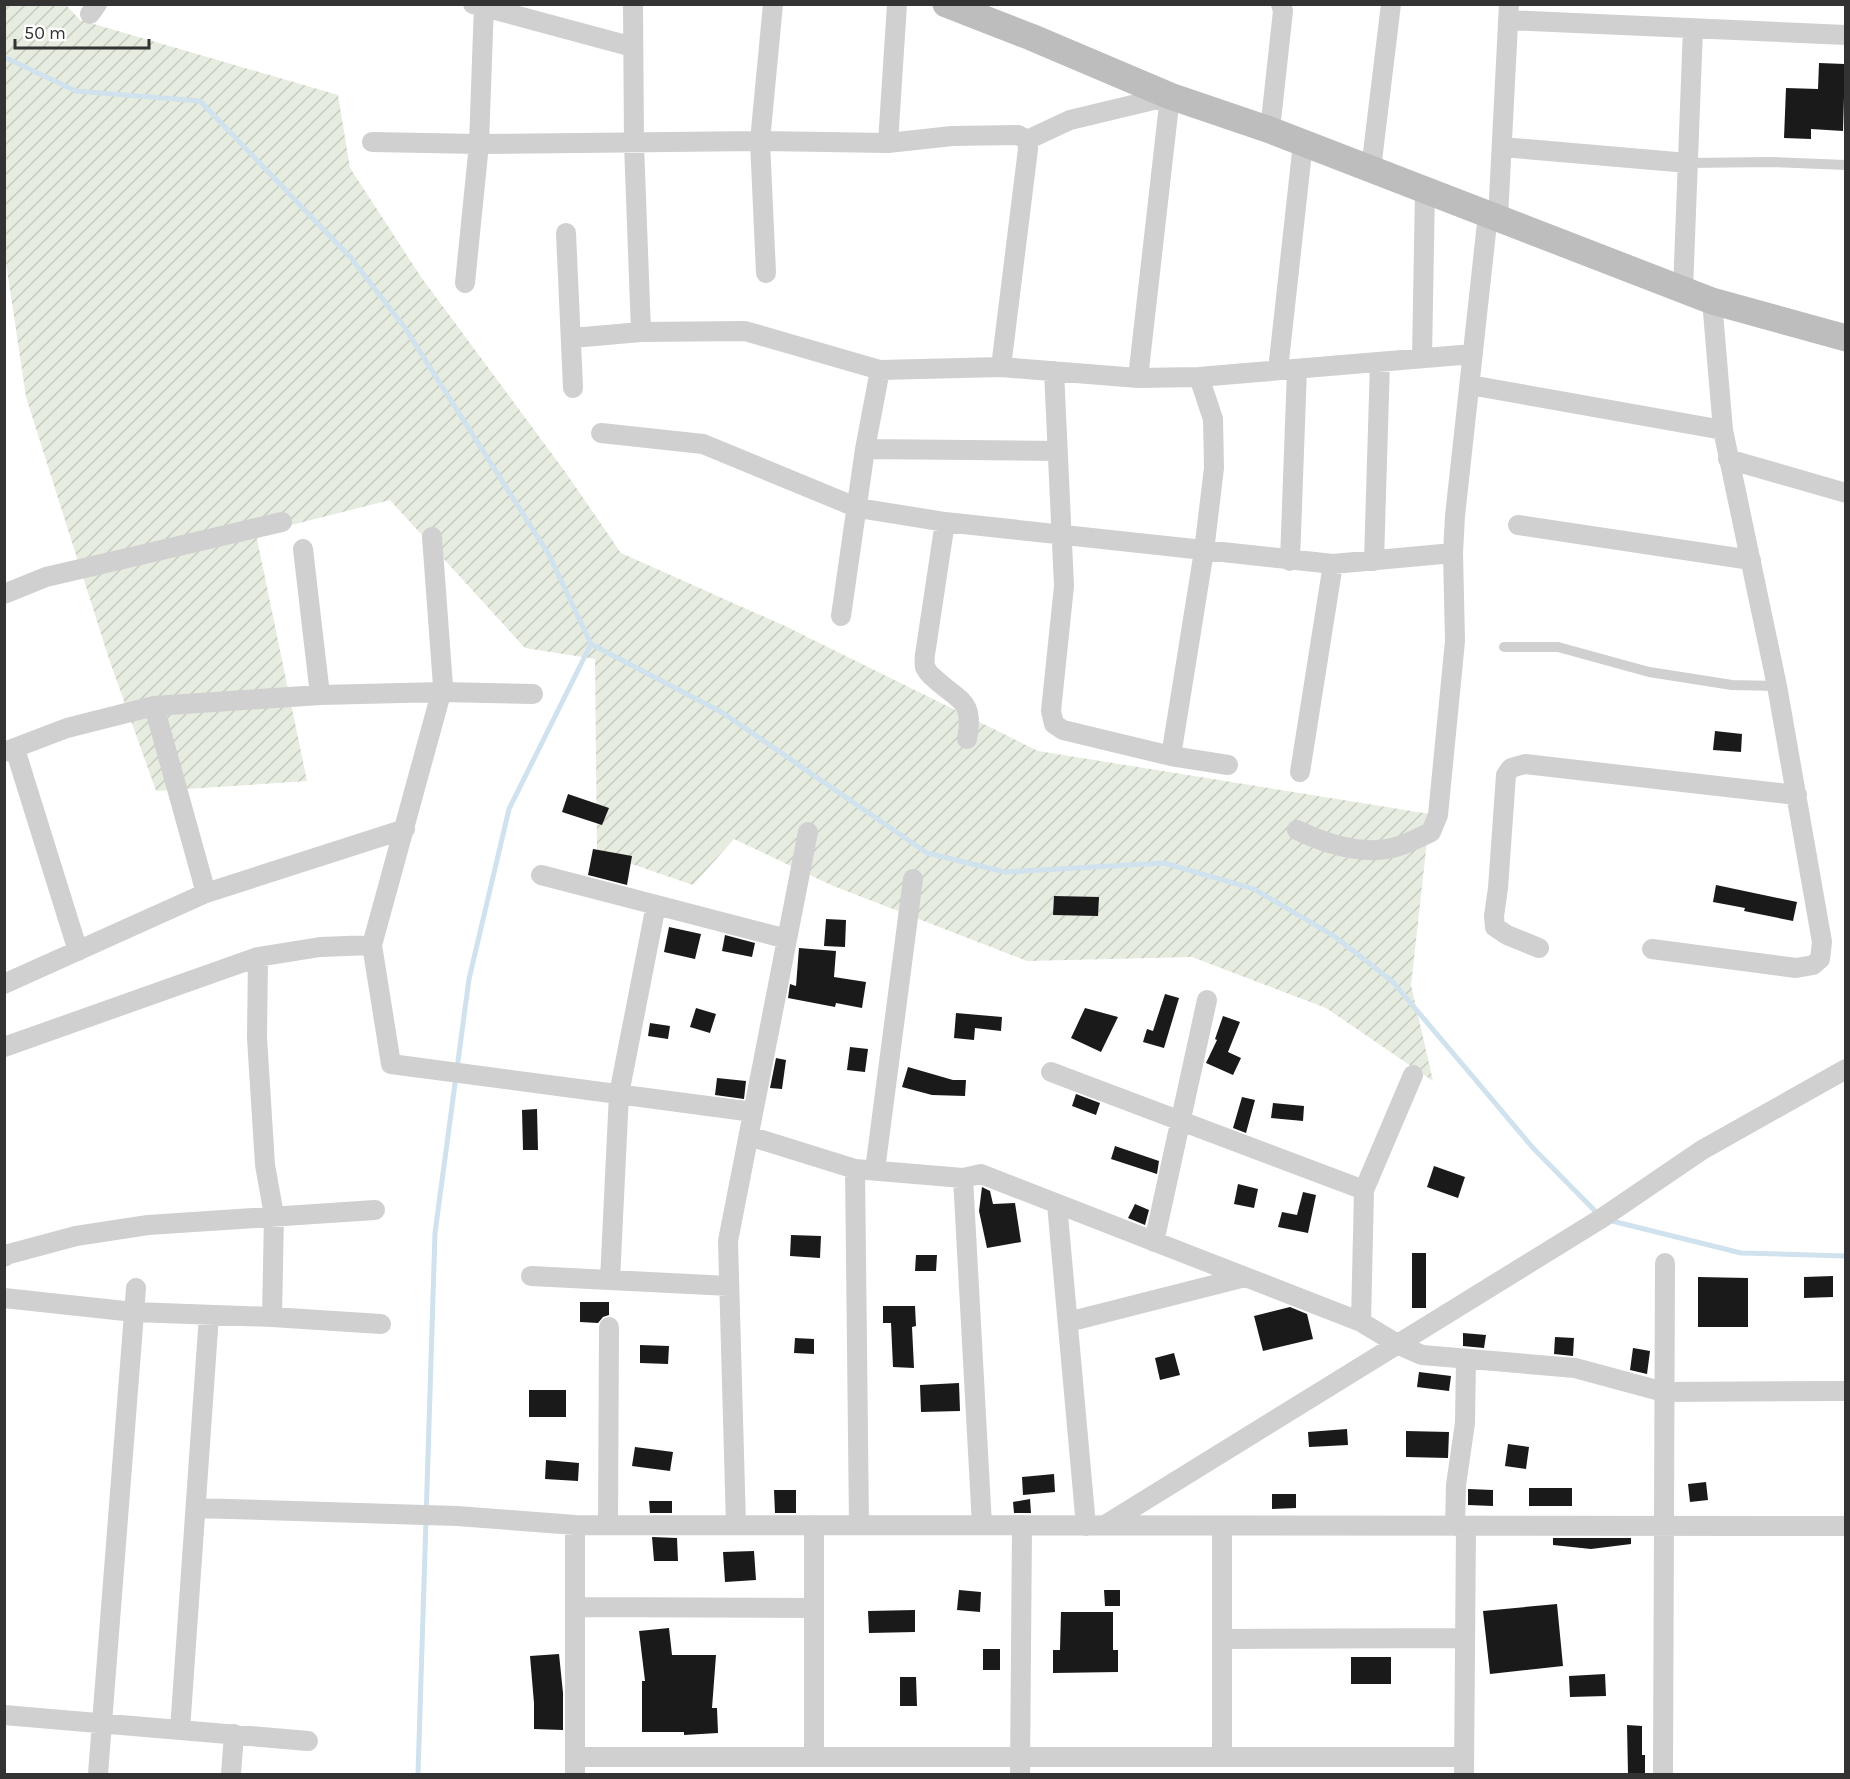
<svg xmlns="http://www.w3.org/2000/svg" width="1850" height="1779" viewBox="0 0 1850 1779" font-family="Karla,sans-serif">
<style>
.garden{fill:url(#garden-furrows)}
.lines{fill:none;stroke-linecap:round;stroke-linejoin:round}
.stream{stroke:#cfe2ee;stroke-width:5}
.building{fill:#1a1a1a}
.lane{stroke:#d0d0d0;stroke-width:10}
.street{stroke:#d0d0d0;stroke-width:20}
.secondary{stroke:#bdbdbd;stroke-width:27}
</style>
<defs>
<pattern id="garden-furrows" width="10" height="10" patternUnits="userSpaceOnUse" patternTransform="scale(1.5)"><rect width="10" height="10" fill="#e6ecdf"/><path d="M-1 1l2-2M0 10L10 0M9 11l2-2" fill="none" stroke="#c6cbc0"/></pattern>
</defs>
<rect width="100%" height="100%" fill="#fff"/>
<path class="garden" d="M4,5H66L80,20L338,95L350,168L421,277L566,473L621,553L787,627L1038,751L1430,814L1411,985L1433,1081L1326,1008L1192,957L1027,961L831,885L734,839L693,885L597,852L595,659L525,648L390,500L256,534L307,781L156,791L109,659L26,397L5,256Z"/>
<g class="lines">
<path class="stream" d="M4,57L76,91L200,101L351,258L405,328L549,555L591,644L723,713L927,853L1005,872L1164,863L1254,889L1334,936L1392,981L1533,1148L1600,1216
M1608,1220L1741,1253L1846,1256
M418,1774L435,1233L469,979L509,809L591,644"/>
</g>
<path class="building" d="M1819,63L1845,64L1843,131L1811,129V139L1784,138L1786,88L1818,89Z
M1715,731L1742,734L1741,752L1713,750Z
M568,794L609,808L602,825L562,812Z
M593,849L632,856L627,885L588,875Z
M1716,885L1797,902L1793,921L1744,911L1745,908L1713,902Z
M1054,896L1099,897L1098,916L1053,915Z
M826,919L846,920L845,947L824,946Z
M669,927L701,934L695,959L664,952Z
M725,935L755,943L752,957L722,951Z
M799,948L836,951L834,977L866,982L862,1008L836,1003L835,1007L788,998L790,984L796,986Z
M1165,994L1179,998L1164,1048L1143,1042L1147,1029L1153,1031Z
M696,1008L716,1014L710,1033L690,1027Z
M1085,1008L1118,1017L1101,1052L1071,1038Z
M956,1013L1002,1017L1001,1031L975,1028L974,1040L954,1038Z
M1223,1016L1240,1022L1228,1052L1241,1058L1233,1075L1206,1063L1217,1040L1215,1039Z
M650,1023L670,1026L668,1039L648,1036Z
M850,1047L868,1049L865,1072L847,1070Z
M776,1058L786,1060L782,1089L770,1088Z
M908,1067L953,1080H966L965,1096L932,1095L902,1087Z
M717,1078L746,1081L744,1099L715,1095Z
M1076,1094L1100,1103L1096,1115L1072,1106Z
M1242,1097L1255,1100L1246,1133L1233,1128Z
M1273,1103L1304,1106L1303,1121L1271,1118Z
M537,1109L538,1150H523L522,1110Z
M1115,1146L1159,1161L1157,1174L1111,1159Z
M1434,1166L1465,1177L1458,1198L1427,1187Z
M1238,1184L1258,1189L1254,1208L1234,1204Z
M982,1187L990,1191L993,1204L1015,1203L1021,1242L987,1248L979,1211Z
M1303,1192L1316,1195L1308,1233L1278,1227L1282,1212L1297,1215Z
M1135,1204L1149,1210L1145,1225L1128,1218Z
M791,1235L821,1236L820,1258L790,1256Z
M1412,1253H1426V1308H1412Z
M916,1255H937L936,1271H915Z
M1833,1276V1297L1804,1298V1277Z
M1698,1277L1748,1278V1327H1698Z
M580,1302H609V1315L603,1317L598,1323L580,1322Z
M883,1306H915L916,1326L912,1327L914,1368L893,1367L891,1323H883Z
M1290,1307L1307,1314L1313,1339L1263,1351L1254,1316Z
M1463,1333L1486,1335L1484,1348L1463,1346Z
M1555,1337L1574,1338L1573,1356L1554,1354Z
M795,1338L814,1339V1354L794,1353Z
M640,1345L669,1346L668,1364L640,1363Z
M1633,1348L1650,1351L1647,1374L1630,1370Z
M1174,1353L1180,1375L1160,1380L1155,1358Z
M1419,1372L1451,1376L1449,1391L1417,1387Z
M959,1383L960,1411L921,1412L920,1385Z
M529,1390H566V1417H529Z
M1347,1429L1348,1445L1309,1447L1308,1432Z
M1406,1431L1449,1432L1448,1458L1406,1457Z
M1508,1444L1529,1447L1526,1469L1505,1466Z
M635,1447L673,1452L670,1471L632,1466Z
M546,1460L579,1463L578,1481L545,1479Z
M1054,1474L1055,1492L1023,1495L1022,1477Z
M1706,1482L1708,1500L1690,1502L1688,1484Z
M1529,1488H1572V1506H1529Z
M1468,1489L1493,1490V1506L1468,1505Z
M774,1490H796V1513H775Z
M1272,1494H1296V1508L1272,1509Z
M1030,1499L1031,1513H1014L1013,1502Z
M649,1501H672V1513H650Z
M652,1537L677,1538L678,1561H654Z
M1553,1538H1631V1544L1591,1549L1553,1545Z
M754,1551L756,1580L725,1582L723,1552Z
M959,1590L981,1592L980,1612L957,1610Z
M1104,1590H1120V1606H1105Z
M1557,1604L1563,1666L1490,1674L1483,1611Z
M915,1610V1632L869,1633L868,1611Z
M1061,1612H1113V1650H1118V1672L1053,1673V1650H1060Z
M669,1628L672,1655H716L712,1708H717L718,1733L684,1735V1732H642V1681H645L639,1631Z
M983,1649H1000V1670H983Z
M559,1654L563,1693V1730L534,1729V1703L530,1656Z
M1351,1657H1391V1684H1351Z
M1605,1674L1606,1696L1570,1697L1569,1676Z
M900,1677H916L917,1706H900Z
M1627,1725L1642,1726V1755H1645V1774H1628Z"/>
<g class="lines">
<path class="lane" d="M1688,163L1771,162L1846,165
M1504,647H1558L1649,672L1732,685L1777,686"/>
<path class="street" d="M473,4L633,47
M484,4L479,144L760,141L888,143L952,136L1018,135L1027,140L1028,149L1001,367
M633,4L634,144L641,332
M90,14L97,4
M1508,20L1846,35
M1270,130L1283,11L1281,4
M1027,140L1070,120L1170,96L1138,378
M372,142L479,144L465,283
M888,143L897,4
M1502,147L1688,163
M1371,169L1391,4
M1498,218L1509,4
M566,233L573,388
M766,273L760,141L773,4
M1683,290L1693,28
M572,338L641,332L745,331L880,370L1001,367L1138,378L1199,377L1473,354
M1422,358L1425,190
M1278,370L1303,143
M1054,371L1064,586L1051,711L1054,724L1063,730L1171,756
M1199,377L1213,419L1214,468L1204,551L1171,756L1228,765
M1470,385L1723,430
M601,433L703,444L858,508L945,522L1333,564L1453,553
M865,449L1058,451
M1728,459L1846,493
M945,522L926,648C925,653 924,661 925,667C927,671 930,675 934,678C958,701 975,699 967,739
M1518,525L1751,560
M432,537L443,686L372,945L391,1064L753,1112
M303,549L320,695
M1290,561L1297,369
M1374,561L1380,362
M4,594L46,577L282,522
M841,616L865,449L880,370
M154,706L206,893
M15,749L78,951
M4,752L67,728L154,706L320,695L442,692L533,694
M1300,772L1333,564
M1297,830C1326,844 1360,855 1392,848C1405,845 1419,838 1431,832L1438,815L1455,641L1453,553L1455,516L1488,214
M541,875L787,939
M1539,948L1507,935L1495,927L1494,916L1498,888L1506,775L1511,768L1525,764L1797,795
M1652,949L1796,968L1813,965L1820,959L1822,942L1777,686L1723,430L1712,301
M258,957L257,1038L265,1165L274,1215L272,1317
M4,984L206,893L405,829
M4,1047L258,957L320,947L372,945
M1051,1072L1364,1190
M749,1136L855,1169L963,1178L981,1174L1361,1322L1399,1345L1422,1355L1575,1368L1664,1392L1846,1391
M855,1169L859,1525
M875,1170L913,879
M963,1178L982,1525
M1057,1204L1086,1526
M1154,1242L1207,1000
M4,1257L9,1254L76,1236L148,1225L375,1210
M531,1276L729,1286
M610,1280L619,1094L656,905
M4,1298L134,1312L272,1317L381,1324
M1068,1322L1245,1277
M1361,1322L1364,1190L1413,1075
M196,1508L457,1516L575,1525L1846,1526
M608,1525L609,1327
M736,1525L728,1241L808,832
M814,1525V1757
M1105,1525L1602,1218L1702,1150L1846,1069
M1455,1526L1456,1485L1465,1423L1466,1359
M575,1607L814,1608
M1222,1639L1465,1638
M4,1715L308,1741
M180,1730L209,1315
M575,1757H1464
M1222,1757V1526
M98,1774L136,1288
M231,1774L234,1734
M575,1774V1525
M1020,1774L1022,1525
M1464,1774L1466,1526
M1663,1774L1665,1263"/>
<path class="secondary" d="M946,4L1031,37L1170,96L1270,130L1712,301L1846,338"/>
</g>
<rect width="1850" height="1779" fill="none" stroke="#333333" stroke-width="12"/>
<path d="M15 39v9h134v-9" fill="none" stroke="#333333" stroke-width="3"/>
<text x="24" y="39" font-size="18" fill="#333333" stroke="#ffffff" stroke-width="4.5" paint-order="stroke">50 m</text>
</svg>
